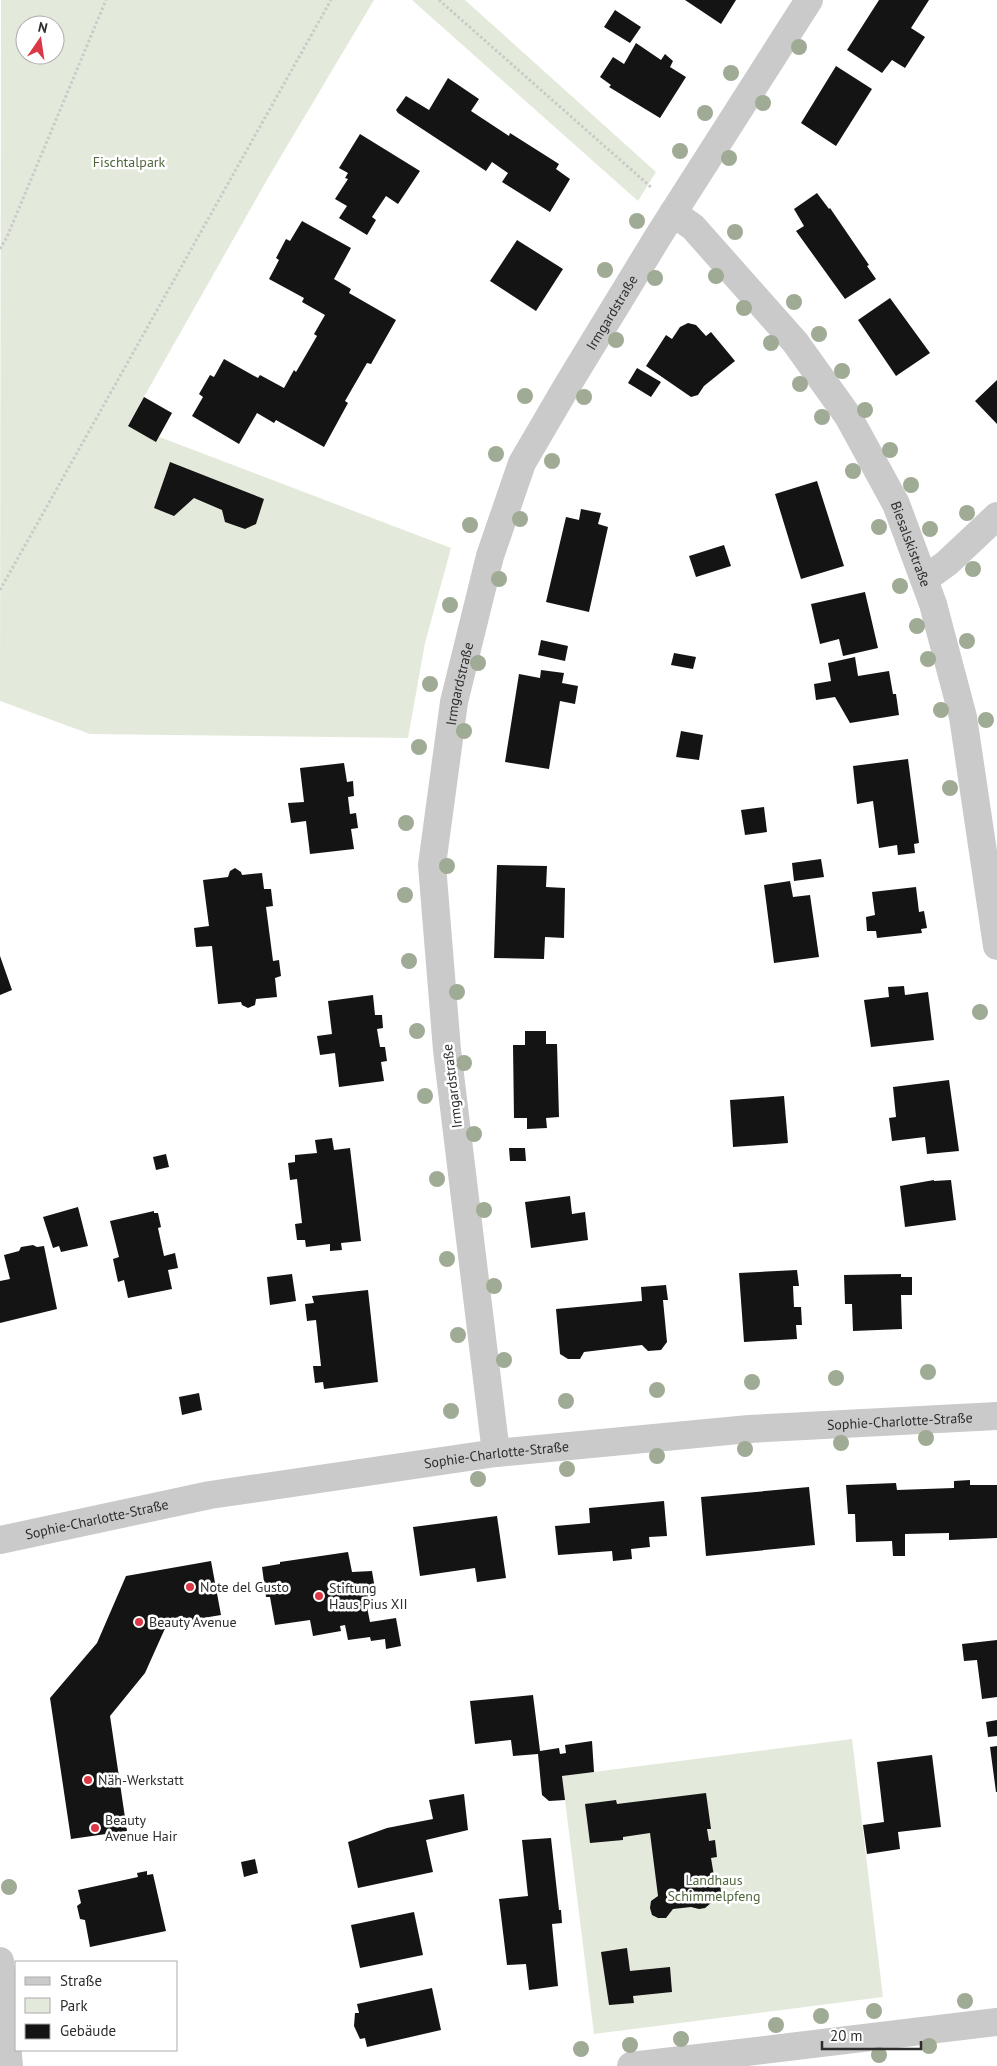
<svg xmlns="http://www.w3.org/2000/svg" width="997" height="2066" viewBox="0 0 997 2066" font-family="'PT Sans',sans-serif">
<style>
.green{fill:#e3eadb;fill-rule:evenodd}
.building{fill:#141414}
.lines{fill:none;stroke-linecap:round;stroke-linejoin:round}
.path{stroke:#cacaca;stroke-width:3;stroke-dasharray:2.5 2.5;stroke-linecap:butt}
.minor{stroke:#cacaca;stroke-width:28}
.tree{fill:#9fab94}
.poi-dot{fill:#da3845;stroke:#fff;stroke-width:2}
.labels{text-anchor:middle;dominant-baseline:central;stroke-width:5;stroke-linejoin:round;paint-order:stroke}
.park-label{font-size:14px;fill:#50663d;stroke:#fff}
.street-label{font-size:14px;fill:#2d2d2d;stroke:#fff}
.poi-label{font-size:14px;fill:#2d2d2d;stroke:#fff;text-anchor:start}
</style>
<rect width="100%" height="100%" fill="#fff"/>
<path class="green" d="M1,0H374L268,178L128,425L451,548L425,643L408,738L90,734L0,701ZM25,25H55V55H25Z
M412,0H465L656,172L638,201Z
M852,1739L883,1997L594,2034L562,1776Z"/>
<path class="building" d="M685,0H736L721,24Z
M879,0H929L911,28L925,37L905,68L892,60L882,73L847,50Z
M615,10L641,27L630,43L604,27Z
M636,43L661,60L665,54L673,61L670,67L686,77L660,118L609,87L611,85L600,77L613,57L624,64Z
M836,66L872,89L836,146L801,123Z
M448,78L479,99L471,111L509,136L510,133L559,164L556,169L570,179L550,212L502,182L508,173L492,162L486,171L398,113L396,110L406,96L429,110Z
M360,134L420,171L398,204L386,196L372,217L376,220L367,235L339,218L347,206L335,199L348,179L345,178L348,173L339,168Z
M817,193L829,209L830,208L869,265L867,266L876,279L845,299L796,231L804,226L794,209Z
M302,221L351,248L334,279L351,289L349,293L396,320L371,364L367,363L345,401L348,403L324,447L276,420L274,423L257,413L239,444L192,416L203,397L199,394L210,375L214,377L224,359L258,378L260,375L284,388L294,370L296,372L317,336L314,334L325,315L302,302L304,298L269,279L279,260L276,258L286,239L290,241Z
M517,240L563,269L536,311L490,281Z
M890,298L930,353L896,376L858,320Z
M688,323L696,325L706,336L711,332L735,361L704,386L698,395L691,397L646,366L666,335L672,339L680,327Z
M637,368L661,382L651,397L628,383Z
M997,380V424L975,401Z
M144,397L172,413L156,442L128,426Z
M170,462L264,499L256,524L245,529L225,522L222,510L194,498L174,516L154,508Z
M817,481L844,566L801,579L775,494Z
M581,509L601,513L598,524L608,527L589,612L546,602L566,517L579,520Z
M724,545L731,566L696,577L689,556Z
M865,592L878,648L843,656L839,639L820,644L811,604Z
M541,640L568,646L565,661L538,655Z
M674,653L696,657L693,669L671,665Z
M855,657L858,676L889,671L893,694H896L899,715L850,723L835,697L816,700L814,684L831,681L828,663Z
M541,670L564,673L562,683L578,686L575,704L560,701L549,769L505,762L519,674L540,678Z
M681,731L703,735L699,760L676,757Z
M908,759L919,843L914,844L915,853L898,855L897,845L879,848L873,801L857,804L853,766Z
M344,763L347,782L353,781L354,796L348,797L350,814L356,813L358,828L351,829L354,849L310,854L306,821L291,823L288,803L304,802L300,768Z
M764,807L767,832L745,835L741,810Z
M821,859L824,877L794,881L792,863Z
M497,865L547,866L546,887L565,888L564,938L545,937L544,959L494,958Z
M235,868L241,872L242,875L262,873L264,889H271L273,906L266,907L273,961L279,960L281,976L275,978L277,997L256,999L255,1005L248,1008L242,1005L241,1002L218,1004L212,946L196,947L194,928L209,926L203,880L228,877L230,871Z
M790,881L793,897L810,895L819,957L774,963L764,885Z
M916,887L919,912L924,911L927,928L921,929L922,933L877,938L876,931H867L866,917L875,915L872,892Z
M0,956L12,990L0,995Z
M904,986L905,995L928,992L934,1040L871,1047L864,1000L889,997L888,987Z
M373,995L375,1015H382L383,1028L377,1029L380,1047H385L387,1061L381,1062L384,1081L339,1087L335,1053L320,1055L317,1036L332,1034L328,1001Z
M525,1031H546V1044H557L559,1117L546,1118L547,1128L527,1129V1118H514L513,1045H525Z
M949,1080L959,1151L927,1154L925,1137L892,1141L889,1118L896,1117L893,1087Z
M784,1096L788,1143L733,1147L730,1100Z
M332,1138L334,1150L350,1148L361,1241L341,1243L342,1250L330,1251V1244L306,1247L305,1240H297L295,1224L302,1223L297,1179L290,1180L288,1163L295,1162V1155L317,1153L315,1140Z
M509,1148H525L526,1161H510Z
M166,1154L169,1167L156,1170L153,1157Z
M934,1180V1181L951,1180L956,1220L905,1227L900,1186Z
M570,1196L572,1214L585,1212L588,1240L531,1248L525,1202Z
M78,1207L88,1246L61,1252L59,1246L53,1248L43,1217Z
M154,1211V1213H158L161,1227L158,1228L164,1256L175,1253L178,1268L168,1270L172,1289L128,1298L124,1280L118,1282L113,1259L119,1257L110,1221Z
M33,1245L37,1247L44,1246L57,1309L0,1323V1281L10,1279L4,1255L19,1251L21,1247Z
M797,1270L799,1286H793L794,1307H801L802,1325H796L797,1339L744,1342L739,1273Z
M292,1274L296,1301L270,1305L267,1277Z
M901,1274V1277H912V1295H901L902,1329L853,1331L852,1304H845L844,1275Z
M666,1285L668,1300H663L667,1342L661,1350L648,1351L642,1345L584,1352L580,1359H568L560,1354L556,1309L642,1301L641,1287Z
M368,1290L378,1382L324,1389L323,1382L315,1383L313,1366H321L316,1320L307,1321L305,1304L314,1303L312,1296Z
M199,1393L202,1410L182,1415L179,1397Z
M970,1480V1485H997V1538L949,1540V1533L905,1534V1556H893L892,1541L856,1542L855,1514H848L846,1485L896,1483L897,1490L925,1489L954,1488V1481Z
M809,1487L815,1545L706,1556L701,1497Z
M664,1501L667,1536L649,1537L650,1547L631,1549L632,1559L613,1561L612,1551L558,1555L555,1526L590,1523L589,1508Z
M497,1516L506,1578L477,1582L475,1568L420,1576L413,1527Z
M348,1552L352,1572L372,1571L376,1595L365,1597L370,1622L396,1618L401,1646L386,1649L385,1639L371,1641L370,1637L348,1640L345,1625L340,1626L341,1631L313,1636L310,1620L275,1625L270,1597H266L262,1567L280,1564V1562Z
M211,1561L221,1615L167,1624L145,1673L110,1716L127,1831L71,1839L50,1698L97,1643L126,1576Z
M997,1640V1697L982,1699L977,1660L964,1661L962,1644Z
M533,1695L540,1751L559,1748L560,1754L566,1753L565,1745L592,1741L594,1772L562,1776L565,1800L549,1801L542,1795L538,1754L513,1756L511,1740L475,1744L470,1701Z
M997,1720V1736L988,1737L986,1722Z
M997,1746V1792H996L990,1747Z
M932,1755L941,1827L898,1832L900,1849L867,1854L863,1825L884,1822L877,1762Z
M706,1793L711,1829H707L709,1841L715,1840L717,1857L711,1858L714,1876L719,1875L721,1892L716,1893L717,1903H711L705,1908L699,1909L691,1907L673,1909L666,1918H658L652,1915L650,1908L651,1901L658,1896L650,1833L623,1837V1840L590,1843L585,1804L616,1800L617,1804Z
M464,1794L468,1830L426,1840L433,1872L358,1888L348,1842L387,1828L433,1819L429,1800Z
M551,1838L559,1910H561L562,1923L552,1924L558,1986L529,1990L526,1964L507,1965L499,1899L528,1896L522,1840Z
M255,1859L258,1873L244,1877L241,1862Z
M147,1871V1875L153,1874L166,1931L90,1947L85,1920L80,1919L77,1906L81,1903L78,1890L138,1877L137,1873Z
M414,1912L423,1955L360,1968L351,1925Z
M627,1948L630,1971L670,1967L672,1992L633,1996L634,2003L609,2005L601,1952Z
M432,1988L441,2030L367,2047L365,2038L360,2039L354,2026L355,2013H359L357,2004Z"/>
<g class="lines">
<path class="path" d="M439,0L652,188
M0,249L7,237L106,0
M0,590L331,0"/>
<g class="minor">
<path id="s1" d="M673,213L693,227L795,342L848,416L896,504L933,604L963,717L997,946"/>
<path d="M925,579L947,563L997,516"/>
<path id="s2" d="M496,1453L447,1050L432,865L454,702L490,556L522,463L567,386L659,235L809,0"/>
<path id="s3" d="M0,1540L210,1495L496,1453L749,1429L997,1416"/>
<path d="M0,1961L9,2066"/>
<path d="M631,2066L997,2022"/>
</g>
</g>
<g class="tree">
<circle cx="799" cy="47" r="8"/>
<circle cx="731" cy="73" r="8"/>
<circle cx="763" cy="103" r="8"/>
<circle cx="705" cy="113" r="8"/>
<circle cx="680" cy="151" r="8"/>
<circle cx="729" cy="158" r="8"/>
<circle cx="637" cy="221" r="8"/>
<circle cx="735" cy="232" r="8"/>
<circle cx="605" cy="270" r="8"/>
<circle cx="716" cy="276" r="8"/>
<circle cx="655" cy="278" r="8"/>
<circle cx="794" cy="302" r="8"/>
<circle cx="744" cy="308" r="8"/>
<circle cx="819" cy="334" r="8"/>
<circle cx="616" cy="340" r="8"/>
<circle cx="771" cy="343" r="8"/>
<circle cx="842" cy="371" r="8"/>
<circle cx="800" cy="384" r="8"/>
<circle cx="525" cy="396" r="8"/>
<circle cx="584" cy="397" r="8"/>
<circle cx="865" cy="410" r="8"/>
<circle cx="822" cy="417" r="8"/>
<circle cx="890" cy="450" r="8"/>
<circle cx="496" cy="454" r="8"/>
<circle cx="552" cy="461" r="8"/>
<circle cx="853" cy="471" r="8"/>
<circle cx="911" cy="485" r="8"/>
<circle cx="967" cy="513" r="8"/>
<circle cx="520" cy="519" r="8"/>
<circle cx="470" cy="525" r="8"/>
<circle cx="879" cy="527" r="8"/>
<circle cx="930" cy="529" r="8"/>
<circle cx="973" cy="569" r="8"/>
<circle cx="499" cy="579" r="8"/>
<circle cx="900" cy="586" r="8"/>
<circle cx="450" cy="605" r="8"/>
<circle cx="917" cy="626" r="8"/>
<circle cx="967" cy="641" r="8"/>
<circle cx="928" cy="659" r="8"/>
<circle cx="478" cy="663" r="8"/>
<circle cx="430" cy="684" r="8"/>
<circle cx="941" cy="710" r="8"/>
<circle cx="986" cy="720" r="8"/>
<circle cx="464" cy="731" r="8"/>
<circle cx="419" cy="747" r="8"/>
<circle cx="950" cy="788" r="8"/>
<circle cx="406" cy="823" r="8"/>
<circle cx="447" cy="866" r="8"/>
<circle cx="405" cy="895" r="8"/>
<circle cx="409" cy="961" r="8"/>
<circle cx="457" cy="992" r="8"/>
<circle cx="980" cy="1012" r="8"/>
<circle cx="417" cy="1031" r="8"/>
<circle cx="464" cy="1063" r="8"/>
<circle cx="425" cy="1096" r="8"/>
<circle cx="474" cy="1134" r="8"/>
<circle cx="437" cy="1179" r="8"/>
<circle cx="484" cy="1210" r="8"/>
<circle cx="447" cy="1259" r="8"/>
<circle cx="494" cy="1286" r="8"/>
<circle cx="458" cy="1335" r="8"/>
<circle cx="504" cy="1360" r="8"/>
<circle cx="928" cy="1372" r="8"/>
<circle cx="836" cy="1378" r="8"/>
<circle cx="752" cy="1382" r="8"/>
<circle cx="657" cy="1390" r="8"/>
<circle cx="566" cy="1401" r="8"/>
<circle cx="451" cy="1411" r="8"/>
<circle cx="926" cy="1438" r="8"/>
<circle cx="841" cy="1443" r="8"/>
<circle cx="745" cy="1449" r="8"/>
<circle cx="657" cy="1456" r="8"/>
<circle cx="567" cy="1469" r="8"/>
<circle cx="478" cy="1479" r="8"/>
<circle cx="9" cy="1887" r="8"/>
<circle cx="965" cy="2001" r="8"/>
<circle cx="874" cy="2011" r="8"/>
<circle cx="821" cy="2016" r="8"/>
<circle cx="776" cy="2025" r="8"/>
<circle cx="681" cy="2039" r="8"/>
<circle cx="630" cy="2045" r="8"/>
<circle cx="929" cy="2046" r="8"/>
<circle cx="581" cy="2049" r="8"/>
<circle cx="879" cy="2055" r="8"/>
</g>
<g class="poi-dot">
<circle cx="190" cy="1587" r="5"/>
<circle cx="319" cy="1596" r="5"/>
<circle cx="139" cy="1622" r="5"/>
<circle cx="88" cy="1780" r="5"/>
<circle cx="95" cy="1828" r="5"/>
</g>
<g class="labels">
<g class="park-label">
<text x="129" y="162">Fischtalpark</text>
<text x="714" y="1880">Landhaus<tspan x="714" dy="16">Schimmelpfeng</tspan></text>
</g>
<g class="street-label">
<text stroke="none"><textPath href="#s2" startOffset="1180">Irmgardstraße</textPath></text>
<text stroke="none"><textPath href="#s1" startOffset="412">Biesalskistraße</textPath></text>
<text stroke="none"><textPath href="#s2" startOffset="775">Irmgardstraße</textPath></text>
<text transform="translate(452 1086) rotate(-97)">Irmgardstraße</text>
<text stroke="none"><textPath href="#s3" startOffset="909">Sophie-Charlotte-Straße</textPath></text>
<text stroke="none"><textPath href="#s3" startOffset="504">Sophie-Charlotte-Straße</textPath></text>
<text stroke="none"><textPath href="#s3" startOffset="99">Sophie-Charlotte-Straße</textPath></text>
</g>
<g class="poi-label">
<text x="200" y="1587">Note del Gusto</text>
<text x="329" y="1588">Stiftung<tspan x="329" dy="16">Haus Pius XII</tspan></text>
<text x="149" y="1622">Beauty Avenue</text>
<text x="98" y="1780">Näh-Werkstatt</text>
<text x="105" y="1820">Beauty<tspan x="105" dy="16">Avenue Hair</tspan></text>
</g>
</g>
<rect x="15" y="1961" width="162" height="90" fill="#ffffff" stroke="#ababab"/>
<rect x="25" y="1977" width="25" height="8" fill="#cacaca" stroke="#ababab"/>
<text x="60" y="1986" font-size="15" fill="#2d2d2d">Straße</text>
<rect x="25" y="1998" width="25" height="15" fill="#e3eadb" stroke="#ababab"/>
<text x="60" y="2011" font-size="15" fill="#2d2d2d">Park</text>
<rect x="25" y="2024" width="25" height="15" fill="#141414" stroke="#ababab"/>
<text x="60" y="2036" font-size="15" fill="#2d2d2d">Gebäude</text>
<g transform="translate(40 40) rotate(13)"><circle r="24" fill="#ffffff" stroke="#ababab"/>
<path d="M0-4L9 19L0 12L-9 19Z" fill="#da3845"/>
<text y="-8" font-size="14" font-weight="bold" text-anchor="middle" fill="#2d2d2d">N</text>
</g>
<path d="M822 2041v8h99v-8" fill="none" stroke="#2d2d2d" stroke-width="2.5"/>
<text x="830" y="2041" font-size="15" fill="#2d2d2d" stroke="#ffffff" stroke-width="4" paint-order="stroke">20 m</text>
</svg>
